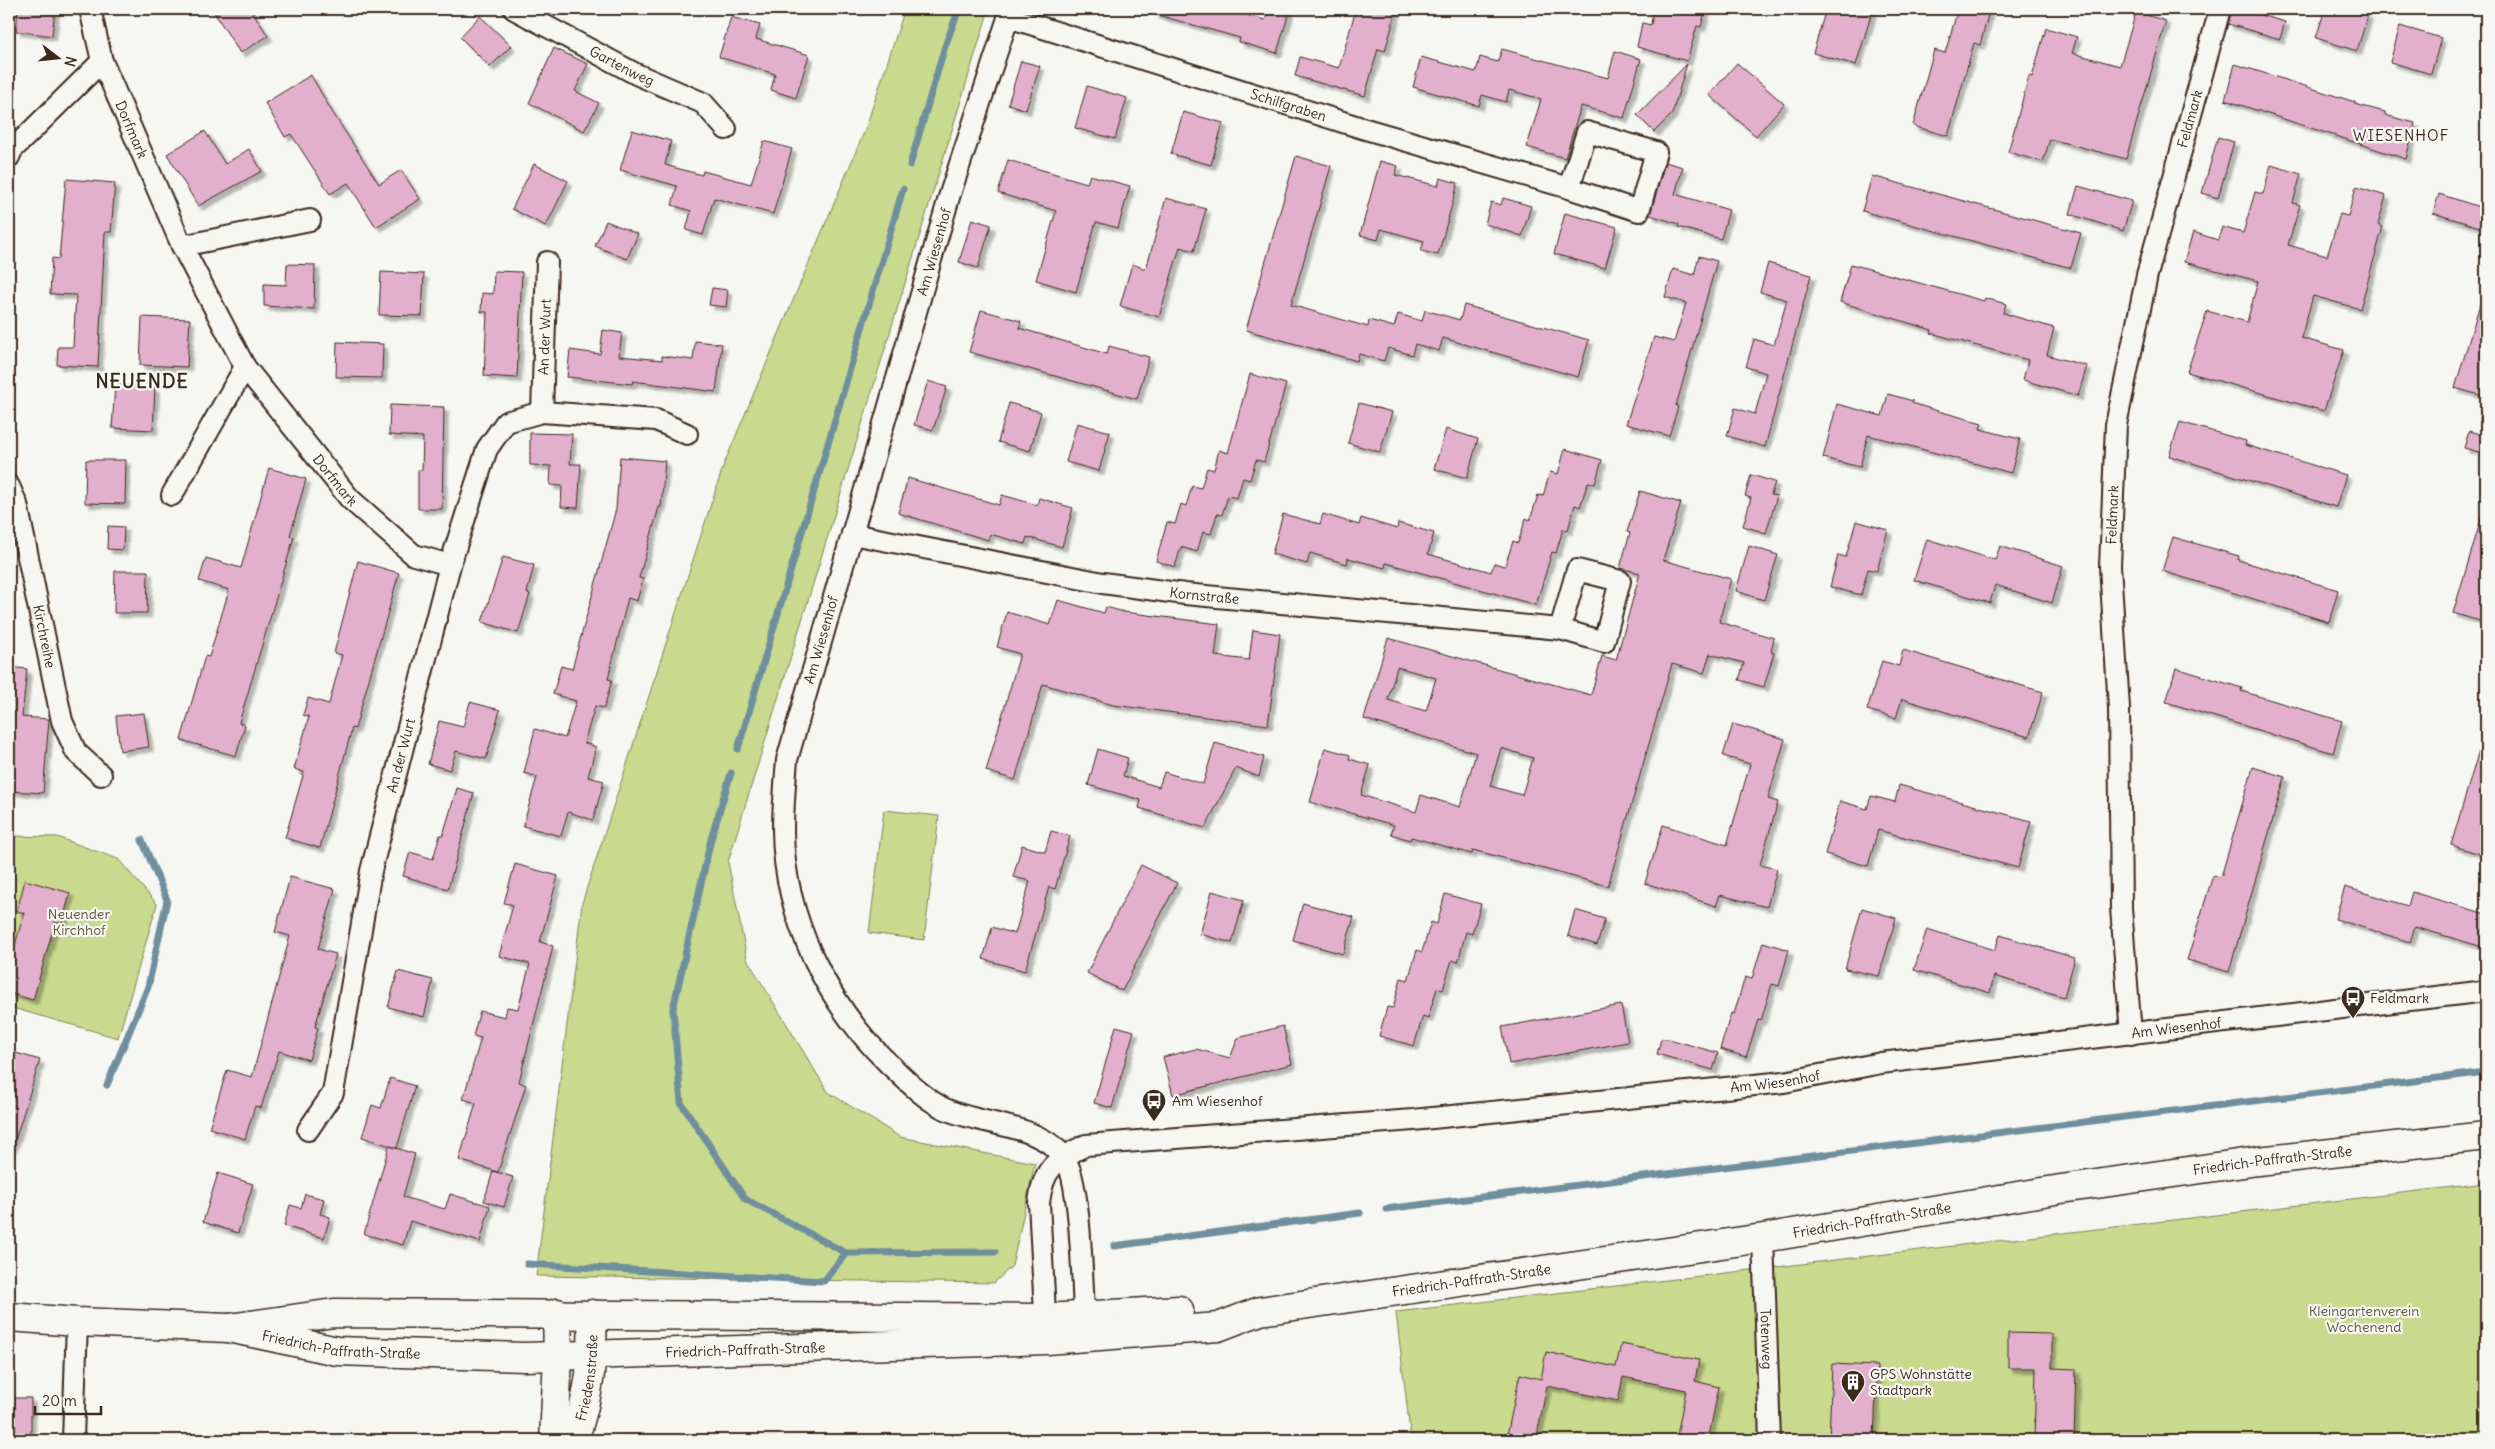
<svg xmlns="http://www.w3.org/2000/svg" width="2495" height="1449" viewBox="0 0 2495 1449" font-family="Delius,sans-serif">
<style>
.built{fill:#f0e1e7}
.green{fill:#c9d98d;stroke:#828256}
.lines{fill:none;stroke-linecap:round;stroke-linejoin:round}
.stream{stroke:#6f8f9e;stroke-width:7}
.building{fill:#e2afcc;stroke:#3b2a1e;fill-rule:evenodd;filter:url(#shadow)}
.minor-casing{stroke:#3b2a1e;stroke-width:24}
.secondary-casing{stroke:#3b2a1e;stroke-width:31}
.minor{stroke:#f6f6f2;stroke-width:20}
.secondary{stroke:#f6f6f2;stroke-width:28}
.labels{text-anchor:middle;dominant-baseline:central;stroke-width:4.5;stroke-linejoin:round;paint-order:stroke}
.street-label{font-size:14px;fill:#3b2a1e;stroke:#f6f6f2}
.park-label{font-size:14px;fill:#5e563a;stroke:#f6f6f2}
.poi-label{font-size:14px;fill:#3b2a1e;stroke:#f6f6f2;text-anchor:start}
.neighbourhood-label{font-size:15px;letter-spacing:1px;fill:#3b2a1e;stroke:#f6f6f2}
.district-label{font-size:19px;font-weight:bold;letter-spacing:1px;fill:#3b2a1e;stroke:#f6f6f2}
</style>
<defs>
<filter id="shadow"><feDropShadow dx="4.5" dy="4.5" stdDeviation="1" flood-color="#0004"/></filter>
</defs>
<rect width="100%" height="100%" fill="#f6f6f2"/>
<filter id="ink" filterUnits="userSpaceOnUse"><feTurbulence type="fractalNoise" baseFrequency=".02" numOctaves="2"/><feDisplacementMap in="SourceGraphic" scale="10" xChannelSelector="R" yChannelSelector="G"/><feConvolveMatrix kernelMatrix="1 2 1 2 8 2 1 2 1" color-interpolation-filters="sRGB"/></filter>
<g filter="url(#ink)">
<path class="built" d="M618,1434L1004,1439L1016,1440H617Z"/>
<path class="green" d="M905,9H989L728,862L747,959L828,1092L900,1137L1035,1163L1012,1266L994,1283L536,1276L582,903L724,464L865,130Z
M884,810L939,816L924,940L869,933Z
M9,836L57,837L118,859L157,904L118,1038L9,1007Z
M2486,1183V1440H1411L1396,1312Z"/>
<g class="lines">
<path class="stream" d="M910,165L945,46L959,9
M738,749L903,189
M731,773L711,839L673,1009L681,1103L745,1199L846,1253L995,1252
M107,1085L148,987L167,900L142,840
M1386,1209L2486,1072
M1114,1246L1360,1213
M527,1264L824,1281L846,1253"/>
</g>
<path class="building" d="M18,9H55L52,36L16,31Z
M212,9H251L268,36L240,53Z
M1155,9H1226L1265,20L1269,9H1290L1277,53L1239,42L1240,38L1154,14Z
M1356,9H1397L1385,51L1378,49L1365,96L1295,76L1300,57L1339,68Z
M1653,9H1706L1701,27L1697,26L1687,61L1637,47L1642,23L1651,25Z
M1826,9H1873L1856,65L1813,53Z
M1958,9H1979L1989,12L1980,45L1974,43L1948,136L1913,126L1934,50L1945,53Z
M2232,9H2239L2285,22L2280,39L2228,24Z
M2325,9H2347L2368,15L2357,51L2316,38Z
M2136,12L2166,21L2126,159L2050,139L2043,162L2008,152L2029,76L2032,77L2046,28L2077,37L2072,53L2120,66Z
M480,16L511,46L490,67L460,37Z
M731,17L760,25L756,39L809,55L796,98L771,90L775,74L719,57Z
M2400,26L2441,38L2431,74L2390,62Z
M554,48L588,64L575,91L599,103L584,131L529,103Z
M1502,49L1608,78L1615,51L1641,59L1624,118L1581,106L1565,158L1527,147L1541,99L1509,90L1506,102L1482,95L1479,106L1413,87L1421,57L1476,72L1480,57L1498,62Z
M1021,61L1040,66L1026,110L1008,104Z
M1737,63L1784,104L1756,136L1709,95Z
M1687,64L1672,114L1654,132L1637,115Z
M2235,64L2355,102V104L2385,112V115L2415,123L2406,159L2225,100Z
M311,75L331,110L379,184L401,170L420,199L376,227L348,183L330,194L291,134L285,137L265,103Z
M1087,86L1127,98L1115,139L1075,128Z
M1183,112L1223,123L1211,165L1171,154Z
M632,130L671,141L665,165L702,175L703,171L751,184L764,141L792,149L773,214L714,198L703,235L686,230L691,211L672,205L677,186L620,170Z
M205,131L225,164L249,149L262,171L198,206L167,154Z
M2218,137L2234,142L2218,198L2202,193Z
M1296,156L1331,166L1291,305L1368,327L1369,320L1394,327L1398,314L1422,321L1425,310L1460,320L1464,305L1589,340L1578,377L1443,338L1439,351L1415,344L1412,355L1388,348L1384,361L1359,354L1357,361L1246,330Z
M1008,160L1087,183L1090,175L1130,186L1118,228L1096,222L1076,292L1036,280L1056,211L998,193Z
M1380,161L1398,166L1395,175L1438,186L1440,178L1458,183L1438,255L1421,251L1424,241L1381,229L1378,240L1360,235Z
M1665,162L1683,167L1675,194L1729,210L1721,239L1678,227L1679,224L1650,215Z
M534,164L568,181L546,226L512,209Z
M2271,165L2301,174L2293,203L2300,205L2288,245L2327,256L2340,214L2348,216L2356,187L2386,196L2378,225L2383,227L2360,309L2313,296L2301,338L2344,350L2324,411L2187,372L2207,311L2247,322L2258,281L2184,262L2193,232L2218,240L2222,227L2243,233L2255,192L2263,194Z
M1872,176L2081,233L2071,268L1862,211Z
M66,179L115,183L111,232H105L98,367L57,365L58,347H73L76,295L50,294L52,258L59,259Z
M2078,186L2132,201L2123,231L2070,214Z
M2439,194L2486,209V229L2433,213Z
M1166,198L1206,209L1194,251L1180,247L1159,317L1120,306L1132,264L1146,269Z
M1503,198L1531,206L1522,236L1485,224L1491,202L1501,205Z
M1565,213L1617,227L1605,268L1554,254Z
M972,219L991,225L978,268L959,262Z
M606,221L638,234L627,259L595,246Z
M1699,256L1717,261L1676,406L1678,407L1669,436L1626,424L1654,337L1674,342L1686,303L1665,297L1673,269L1694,275Z
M1768,263L1811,275L1765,447L1727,436L1735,408L1755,414L1766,373L1746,367L1754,339L1774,345L1787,300L1760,292Z
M287,264L315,265L314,309L264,306V284L286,285Z
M1851,264L1984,301L1985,298L2006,304L2003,313L2054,328L2047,355L2087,366L2078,396L2023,380L2028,360L1931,333L1932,330L1840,302Z
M494,271L522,272L517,378L484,376L487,312H481L482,293L493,294Z
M381,272L424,274L422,316L379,315Z
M712,288L728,290L726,307L709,305Z
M2482,297H2486V397L2455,388Z
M981,310L1021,321L1019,328L1107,354L1109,346L1149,357L1137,399L969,352Z
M142,317L190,319L187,367L140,365Z
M603,330L622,333L619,356L662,360V356L693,360L695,341L722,344L716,392L633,381L632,384L567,377L570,350L600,354Z
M337,342L383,344L382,378L336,377Z
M1250,374L1286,384L1264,462L1256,460L1250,480L1243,478L1237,498L1228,496L1222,515L1217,514L1211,534L1203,532L1197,552L1181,547L1175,567L1156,561L1167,522L1175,524L1181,504L1186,506L1192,486L1201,488L1207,468L1214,470L1219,450L1228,453Z
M928,381L947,387L933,430L914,425Z
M115,385L155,387L153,430L112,428Z
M1888,394L1913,401L1912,403L1931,409L1982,423L1980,429L2020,439L2011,473L1868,435L1860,467L1823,458L1837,404L1882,416Z
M1009,403L1041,412L1030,451L998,442Z
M1359,403L1392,412L1380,452L1348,443Z
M390,405L444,407L442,509H418V470H422L423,437L389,435Z
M2180,422L2246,441L2245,445L2346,475L2336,507L2169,456Z
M1077,423L1110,432L1099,471L1066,462Z
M1446,429L1478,439L1467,478L1434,469Z
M2469,431L2486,436V454L2464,448Z
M530,433L572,434L570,464H581L578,508L561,507L562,486L550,485L551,466L530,465Z
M1565,449L1602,460L1595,484L1588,482L1580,507L1575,505L1568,530L1563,529L1556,553L1552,552L1536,605L1386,563L1385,568L1348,558L1347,564L1310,553L1307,564L1272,554L1283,514L1320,524L1323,514L1359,525L1361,518L1397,529L1398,523L1434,533L1428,554L1491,572L1494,563L1505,566L1513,541L1518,543L1526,518L1530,520L1538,495L1543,496L1550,472L1558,474Z
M620,457L665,461L661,507H659L639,578L643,579L637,601L628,598L608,679L612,680L604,708L595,706L584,743L596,747L588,777L604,781L593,820L568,812L561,836L523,826L537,777L524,773L535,729L565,738L576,701L553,694L561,666L572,669L616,509Z
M86,460H126L125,504L85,503Z
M269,468L306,479L290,536L294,537L239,723L245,725L236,756L181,740L205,656L209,657L229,590L199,581L206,558L241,568Z
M1751,475L1775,482L1771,495L1777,496L1766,533L1743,526L1751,498L1745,496Z
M908,478L999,505L1002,495L1037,505L1039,498L1073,508L1062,547L1027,537L1025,544L990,534L988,540L898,513Z
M1640,491L1681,503L1663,560L1731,579L1719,622L1774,638L1771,652L1774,653L1764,687L1739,680L1744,663L1710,654L1704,673L1672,664L1608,886L1473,850L1472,854L1411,837L1410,840L1391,834L1394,825L1310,802L1325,748L1350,755L1349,759L1370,765L1361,795L1416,812L1421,795L1460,807L1476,753L1364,719L1388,638L1591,695L1602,656L1616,660L1640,573L1620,568L1630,533L1627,532ZM1397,667L1436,678L1426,711L1388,700ZM1501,748L1533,758L1522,795L1490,786Z
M2482,516L2486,517V623L2453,613Z
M1856,521L1888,530L1877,571L1868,569L1861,595L1830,587L1838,555L1846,557Z
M108,526L124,527L123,550L107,549Z
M2173,537L2239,556L2238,560L2338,590L2329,622L2162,571Z
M1927,539L1995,560L2000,546L2063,566L2052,603L1995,585L1990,603L1914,580Z
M1749,546L1778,555L1764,600L1736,591Z
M503,557L534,565L527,593L530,594L518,633L482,622Z
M358,561L399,573L355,729L352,728L320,848L285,838L304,772L294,769L309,717L303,715L308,698L329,704L342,655L334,653Z
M115,571H148L147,613H114Z
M1058,600L1104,613L1106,607L1124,612L1219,624L1215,656L1249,660L1253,630L1280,634L1268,725L1113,705L1043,684L1015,780L986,771L1020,654L997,647L1007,612L1050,625Z
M1903,650L2043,692L2029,737L1902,699L1896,718L1867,710L1882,661L1899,666Z
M9,667L27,669L22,717L49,719L43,793L9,791Z
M2176,668L2242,688L2241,691L2342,721L2333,753L2166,702Z
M470,702L500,710L486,759L456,751L450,770L428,764L439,721L463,727Z
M144,713L149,747L120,751L116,716Z
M1733,724L1785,739L1768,799L1778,802L1760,865L1777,869L1767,907L1720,895L1716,906L1645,883L1663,825L1727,845L1750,764L1723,756Z
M2482,740L2486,741V856L2451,845Z
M1215,743L1264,757L1259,777L1236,768L1205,828L1139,808L1141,800L1088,785L1098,749L1128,758L1123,776L1159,787L1164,772L1203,784Z
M2253,767L2285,777L2229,972L2187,960L2213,875L2221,877Z
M1899,785L2031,821L2018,868L1878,830L1868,866L1825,854L1840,801L1867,809L1871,796L1895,802Z
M457,788L474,793L448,889L403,876L410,852L433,859L440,835H443Z
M1051,831L1070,836L1055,889L1049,887L1025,971L983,959L992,927L1015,934L1030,881L1013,877L1022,845L1045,852Z
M515,864L558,876L540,942L553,946L519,1082L526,1085L498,1172L459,1160L476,1103L463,1099L481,1038L473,1036L480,1011L505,1017L507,1007L518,1009L530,964L499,956L513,905L504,903Z
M1141,865L1177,883L1122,991L1087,973Z
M290,877L335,889L318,949L336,954L315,1027L318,1028L309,1060L279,1051L261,1108L255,1106L245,1139L209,1128L227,1070L252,1077L290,936L275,932Z
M25,880L70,893L62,924L55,922L33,1000L9,993V967L24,913L17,911Z
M2345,887L2408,906L2412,892L2486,914V948L2415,927L2410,942L2335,919Z
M1212,891L1244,900L1232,943L1200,934Z
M1445,894L1481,904L1472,934L1466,932L1458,962L1452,960L1443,990L1437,988L1428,1018L1423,1016L1414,1046L1379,1036L1387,1007L1393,1008L1401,978L1408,980L1417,950L1422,952L1431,922L1437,924Z
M1303,903L1354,917L1343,954L1293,940Z
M1862,908L1896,918L1879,976L1845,969Z
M1575,910L1605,919L1597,945L1568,936Z
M1927,929L1995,950L2000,935L2075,958L2064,997L1994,976L1990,993L1914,970Z
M1763,942L1789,950L1779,986L1772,984L1761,1021L1758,1020L1746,1057L1720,1049L1731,1013L1734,1014L1745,977L1752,979Z
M398,971L433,980L424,1017L388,1007Z
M1621,1005L1628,1042L1509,1064L1502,1027Z
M1116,1026L1134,1031L1112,1108L1094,1103Z
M1283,1026L1292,1064L1173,1095L1163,1057L1196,1049L1230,1058L1238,1038Z
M1661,1039H1669L1718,1053L1713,1070L1657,1054Z
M9,1051L40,1060L13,1147H9Z
M390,1078L415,1086L397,1148L362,1137L372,1105L381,1108Z
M389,1146L415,1154L403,1197L445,1209L450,1194L490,1206L480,1242L410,1221L403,1245L364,1234Z
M493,1171L513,1177L504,1207L484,1201Z
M218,1173L253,1184L238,1233L203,1222Z
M305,1194L324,1199L320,1214L330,1217L324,1238L284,1226L290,1205L301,1208Z
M2008,1333L2052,1334V1368L2076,1369L2074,1440H2034L2036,1368H2008Z
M1621,1344L1699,1360L1695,1381L1719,1387L1708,1440H1676L1686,1390L1623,1377L1618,1401L1547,1386L1536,1440H1506L1520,1374L1541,1379L1546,1352L1616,1367Z
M1832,1364L1877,1366L1874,1440H1829Z
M9,1398H31V1440H9Z"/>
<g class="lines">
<defs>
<g id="minor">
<path id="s1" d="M90,9L102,61L182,246L245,367L350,499L414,555L450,565"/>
<path id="s2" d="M514,9L636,74L703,103L726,129"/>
<path d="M1011,9L950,194L787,760C785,783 783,808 783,831C784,917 827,1004 888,1063C905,1079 922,1097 943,1108C980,1126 1037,1122 1064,1157C1082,1181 1082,1293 1085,1328"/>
<path id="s3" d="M1008,17L1362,128L1569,188L1587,132L1656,152L1639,211L1569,188"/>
<path d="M9,157L12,150L102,61"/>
<path d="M182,246L310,220"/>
<path id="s4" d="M542,412L547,262"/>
<path id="s5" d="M9,486L17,504L62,721L76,752L101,775"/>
<path d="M172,495L245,367"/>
<path id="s6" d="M852,534L1103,583L1185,594L1560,629L1604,642L1620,581L1577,570L1560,629"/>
<path id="s7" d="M2131,1034L2121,908L2119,708L2110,566L2116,425L2147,275L2220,9"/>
<path id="s8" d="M308,1130L333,1093L371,871L450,565L487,449L506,422L542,412L656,420L687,434"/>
<path id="s9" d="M1763,1238L1770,1440"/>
<path id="s10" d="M1046,1331L1039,1203C1043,1167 1056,1160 1086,1145L1413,1120L1784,1082L1881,1063L2486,991"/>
<path d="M73,1440L77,1322"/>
</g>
<g id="secondary">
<path d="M9,1317L77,1322L229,1328L334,1313L1046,1318L1179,1310"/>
<path id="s11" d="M229,1328L337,1351L524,1357L1047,1340L1218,1327L1260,1311L1763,1238L2061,1189L2258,1161L2486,1136"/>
<path d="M554,1440L558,1356L557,1313"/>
<path id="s12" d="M574,1440C589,1397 594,1360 592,1314"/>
</g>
</defs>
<use href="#minor" class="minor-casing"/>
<use href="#secondary" class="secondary-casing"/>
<use href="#minor" class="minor"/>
<use href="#secondary" class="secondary"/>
</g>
</g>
<defs>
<symbol id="bus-pin" viewBox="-11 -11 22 30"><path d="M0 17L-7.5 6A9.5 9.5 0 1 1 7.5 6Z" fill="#3b2a1e" stroke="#f6f6f2"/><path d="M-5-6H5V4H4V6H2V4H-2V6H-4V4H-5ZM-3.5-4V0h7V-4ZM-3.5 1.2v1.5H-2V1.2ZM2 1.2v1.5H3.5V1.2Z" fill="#fff"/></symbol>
<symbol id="building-pin" viewBox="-11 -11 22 30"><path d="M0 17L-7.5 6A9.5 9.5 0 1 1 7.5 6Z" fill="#3b2a1e" stroke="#f6f6f2"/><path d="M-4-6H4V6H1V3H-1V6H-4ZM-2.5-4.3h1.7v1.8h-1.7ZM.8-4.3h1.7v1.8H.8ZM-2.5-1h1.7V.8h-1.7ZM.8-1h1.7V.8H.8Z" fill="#fff"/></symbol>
</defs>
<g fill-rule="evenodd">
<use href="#bus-pin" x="2339" y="984" width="28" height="38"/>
<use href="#bus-pin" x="1140" y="1087" width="28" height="38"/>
<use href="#building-pin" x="1839" y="1368" width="28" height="38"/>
</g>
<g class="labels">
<g class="street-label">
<text stroke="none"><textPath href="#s2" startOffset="122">Gartenweg</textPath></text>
<text stroke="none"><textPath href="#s3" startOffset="294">Schilfgraben</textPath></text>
<text stroke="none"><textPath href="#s7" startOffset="925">Feldmark</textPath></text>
<text stroke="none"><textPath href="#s1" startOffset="128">Dorfmark</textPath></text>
<text transform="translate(934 252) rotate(-74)">Am Wiesenhof</text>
<text stroke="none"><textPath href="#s4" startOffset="75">An der Wurt</textPath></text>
<text stroke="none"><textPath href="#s1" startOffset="536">Dorfmark</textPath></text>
<text stroke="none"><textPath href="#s7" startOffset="520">Feldmark</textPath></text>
<text stroke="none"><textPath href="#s6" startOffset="358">Kornstraße</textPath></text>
<text stroke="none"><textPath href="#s5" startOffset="155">Kirchreihe</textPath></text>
<text transform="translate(821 640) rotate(-74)">Am Wiesenhof</text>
<text stroke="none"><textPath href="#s8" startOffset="389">An der Wurt</textPath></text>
<text stroke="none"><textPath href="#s10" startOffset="1305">Am Wiesenhof</textPath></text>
<text stroke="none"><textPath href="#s10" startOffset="900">Am Wiesenhof</textPath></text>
<text stroke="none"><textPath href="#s11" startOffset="2061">Friedrich-Paffrath-Straße</textPath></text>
<text stroke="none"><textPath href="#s11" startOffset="1656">Friedrich-Paffrath-Straße</textPath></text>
<text stroke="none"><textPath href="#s11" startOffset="1251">Friedrich-Paffrath-Straße</textPath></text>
<text stroke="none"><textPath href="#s9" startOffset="101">Totenweg</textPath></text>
<text stroke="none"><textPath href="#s11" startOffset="114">Friedrich-Paffrath-Straße</textPath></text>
<text stroke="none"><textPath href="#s11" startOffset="519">Friedrich-Paffrath-Straße</textPath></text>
<text stroke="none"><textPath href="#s12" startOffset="64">Friedenstraße</textPath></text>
</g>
<g class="park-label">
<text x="79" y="914">Neuender<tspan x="79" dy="16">Kirchhof</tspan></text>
<text x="2364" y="1311">Kleingartenverein<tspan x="2364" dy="16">Wochenend</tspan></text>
</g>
<g class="poi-label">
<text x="2370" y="998">Feldmark</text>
<text x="1172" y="1101">Am Wiesenhof</text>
<text x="1870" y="1374">GPS Wohnstätte<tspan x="1870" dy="16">Stadtpark</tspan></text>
</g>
<g class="neighbourhood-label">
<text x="2401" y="135">WIESENHOF</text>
</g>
<g class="district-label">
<text x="142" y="381">NEUENDE</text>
</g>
</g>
<rect width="2495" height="1449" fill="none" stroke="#f6f6f2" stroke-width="30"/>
<rect x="15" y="15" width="2465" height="1419" fill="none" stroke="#3b2a1e" stroke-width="2" filter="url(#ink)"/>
<g transform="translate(58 58) rotate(106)" stroke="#f6f6f2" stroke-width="4" paint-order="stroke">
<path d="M0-4L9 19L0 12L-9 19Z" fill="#3b2a1e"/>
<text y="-8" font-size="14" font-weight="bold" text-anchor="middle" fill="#3b2a1e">N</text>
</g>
<path d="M35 1406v8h66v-8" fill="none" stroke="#3b2a1e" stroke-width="2.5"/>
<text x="42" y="1406" font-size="15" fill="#3b2a1e" stroke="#f6f6f2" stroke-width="4" paint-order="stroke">20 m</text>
</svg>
